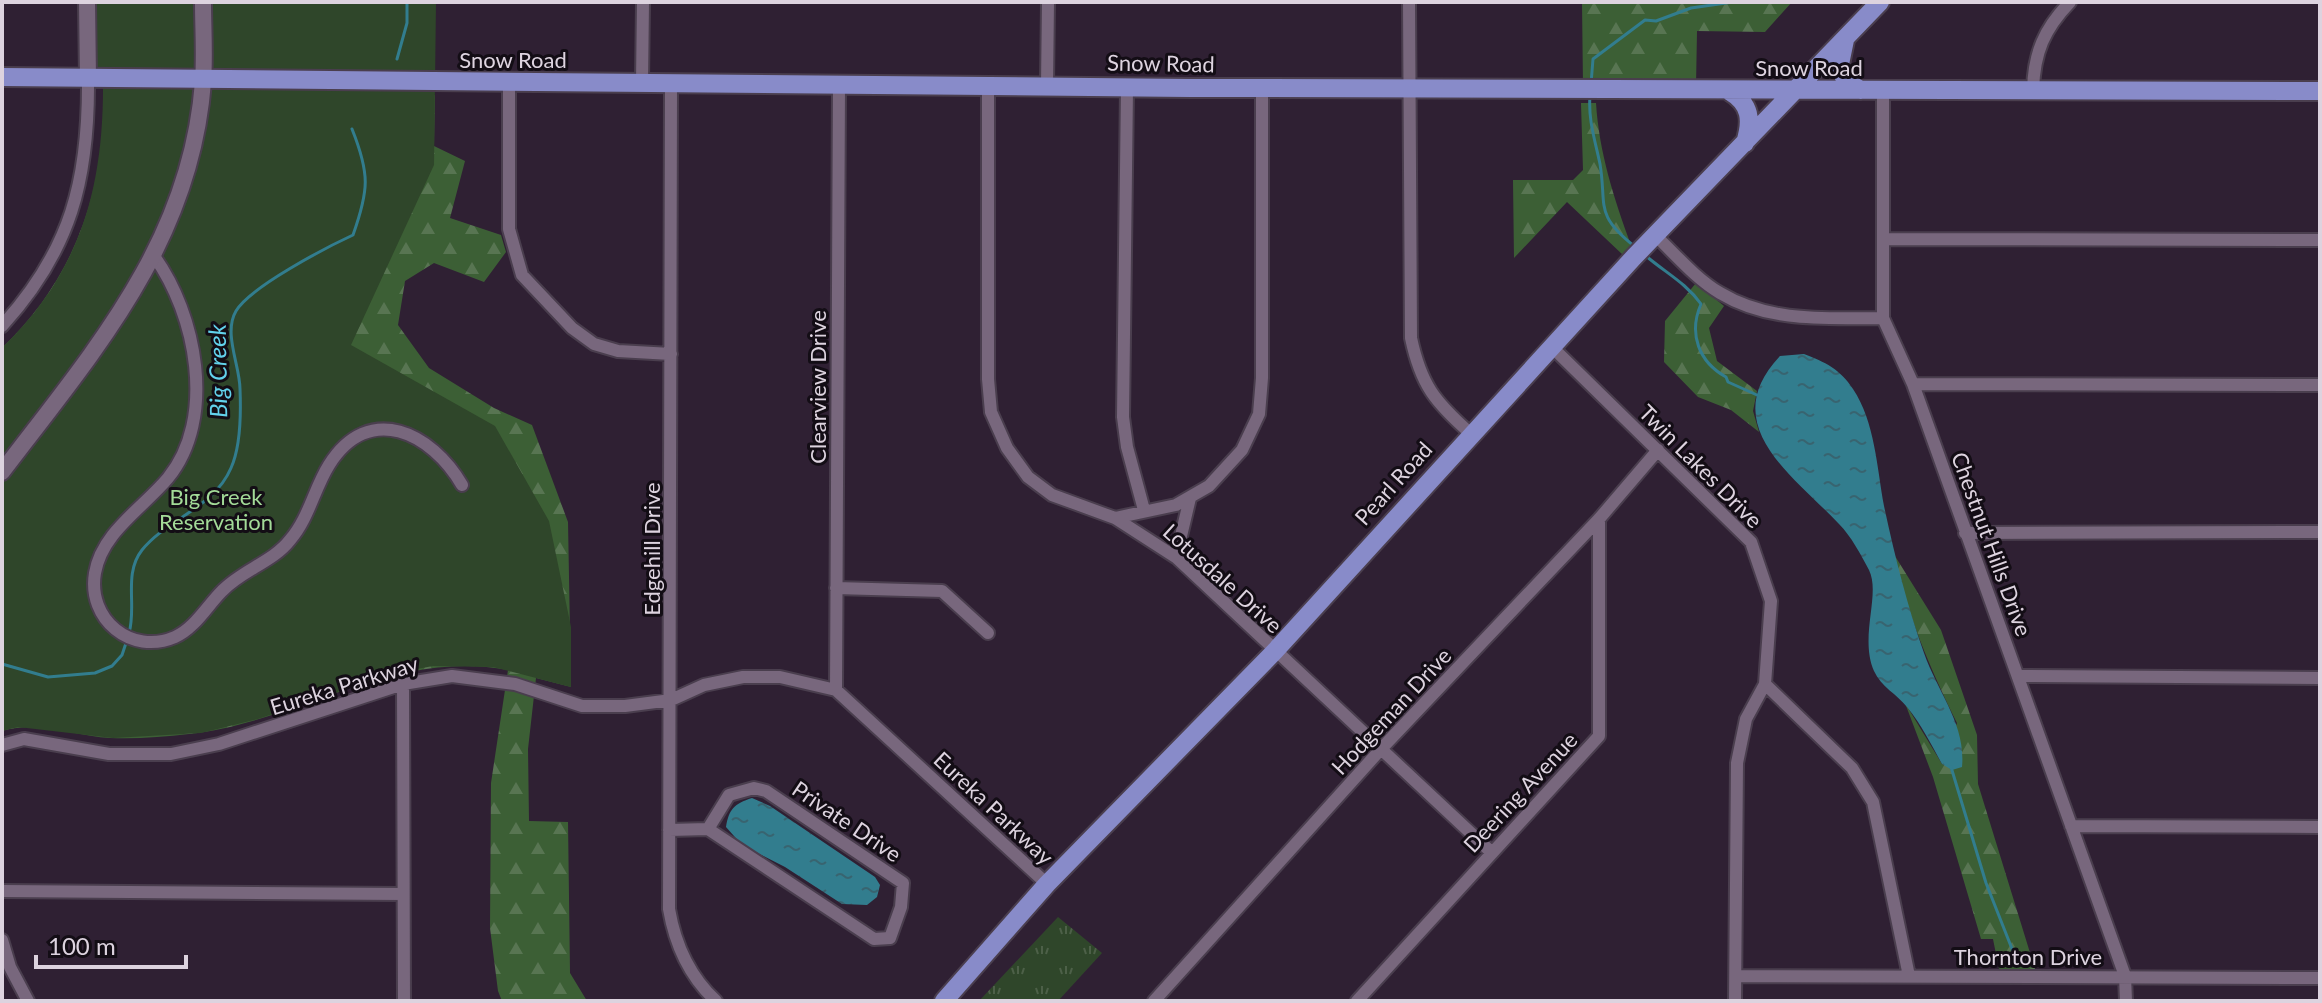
<svg xmlns="http://www.w3.org/2000/svg" width="2322" height="1003" viewBox="0 0 2322 1003" font-family="Lato,sans-serif">
<style>
.grass{fill:url(#grass-tufts)}
.forest{fill:url(#forest-firs)}
.park{fill:#2f462a}
.water{fill:url(#water-ripples)}
.lines{fill:none;stroke-linecap:round;stroke-linejoin:round}
.stream{stroke:#327d8e;stroke-width:3}
.street-casing{stroke:#4a3e4e;stroke-width:16}
.secondary-casing{stroke:#4a3e4e;stroke-width:20}
.primary-casing{stroke:#4a3e4e;stroke-width:22}
.street{stroke:#78677d;stroke-width:12}
.secondary{stroke:#78677d;stroke-width:16}
.primary{stroke:#888bc9;stroke-width:18}
.labels{text-anchor:middle;dominant-baseline:central;stroke-width:6;stroke-linejoin:round;paint-order:stroke}
.street-label{font-size:22px;fill:#ddd3df;stroke:#130d15}
.park-label{font-size:22px;fill:#a3db98;stroke:#130d15}
.water-label{font-size:24px;font-style:italic;fill:#62d2eb;stroke:#130d15}
</style>
<defs>
<pattern id="grass-tufts" width="24" height="20" patternUnits="userSpaceOnUse" patternTransform="scale(2)"><rect width="24" height="20" fill="#2f462a"/><path d="M3 7l-1-3M5 7V3M7 7l1-3M15 17l-1-3M17 17v-4M19 17l1-3" fill="none" stroke="#4d6048"/></pattern>
<pattern id="forest-firs" width="22" height="20" patternUnits="userSpaceOnUse" patternTransform="scale(2)"><rect width="22" height="20" fill="#3c5f35"/><path d="M5 1l3.5 6h-7zM16 11l3.5 6h-7z" fill="#587552"/></pattern>
<pattern id="water-ripples" width="26" height="14" patternUnits="userSpaceOnUse" patternTransform="scale(2)"><rect width="26" height="14" fill="#327d8e"/><path d="M2 4q2-2 4 0t4 0M15 11q2-2 4 0t4 0" fill="none" stroke="#386470"/></pattern>
</defs>
<rect width="100%" height="100%" fill="#2f2033"/>
<path class="grass" d="M1058,917L1102,953L1058,1001H979Z"/>
<path class="forest" d="M1582,2H1792L1765,32L1697,31L1696,85H1583Z
M435,95L434,146L465,161L450,218L501,235L506,252L484,282L434,263L405,281L398,325L429,368L494,408L532,425L568,522L571,687L536,678L528,749L529,821L568,822L570,973L587,1001H502L498,991L490,928L491,783L508,670C394,648 299,722 189,734C163,737 137,739 110,738C77,736 34,720 2,731V348C66,287 99,209 103,121Z
M1581,103H1596C1599,152 1614,199 1631,245L1623,255L1567,202L1514,258L1513,180H1573L1583,170Z
M1696,283L1724,306L1709,328L1717,361L1757,391L1753,411L1759,432L1731,410L1698,397L1664,362L1665,321Z
M1895,556L1941,630L1977,735L1978,784L2035,969H1999L1993,939H1981L1933,777L1905,703L1942,764L1957,723C1930,668 1907,615 1895,556Z"/>
<path class="park" d="M88,2H436L434,165L351,345L495,426L549,521L571,627V687L493,667L433,666L390,674L258,719L201,733L113,738L18,727L2,731V348C81,272 104,187 103,80L89,79Z"/>
<path class="water" d="M1804,354C1825,362 1840,369 1853,389C1875,422 1877,468 1884,506C1895,557 1907,605 1924,653C1938,693 1966,724 1962,767L1952,770L1942,764C1931,744 1921,724 1907,707C1897,694 1881,687 1874,671C1859,637 1881,594 1869,570C1861,555 1851,536 1839,524C1794,476 1715,425 1780,356Z
M752,798L770,806L875,877L880,885L877,897L867,905L842,904L785,867L742,845L726,827C729,809 734,804 752,798Z"/>
<g class="lines">
<path class="stream" d="M1758,2H1767
M397,59L407,23V2
M1591,84L1593,59L1645,20L1656,21L1691,8L1733,2
M1590,95C1588,120 1595,140 1600,164C1607,206 1594,214 1634,246
M1646,256C1666,273 1686,283 1701,304C1688,334 1699,362 1726,377L1728,382L1757,395
M129,633C137,606 123,574 142,550C168,518 214,508 231,468C241,446 241,413 240,389C240,366 223,333 236,311C250,287 327,247 353,235C369,190 370,174 352,129
M2,664L48,677L95,673L112,666L122,655L127,640
M1951,767L1986,883L2018,964"/>
<defs>
<path id="street" d="M1409,2L1411,338C1421,385 1435,402 1470,433
M509,83V229L522,275L572,328L594,344L618,351L671,354
M642,83L643,2
M671,83L669,909C675,944 689,976 716,1001
M988,85V379L991,412L1007,448L1028,477L1052,495L1115,518L1177,558L1490,851
M1047,85L1048,2
M1127,88L1123,417L1127,447L1144,510
M1883,90V318L1913,384L2125,976L2126,1001
M2033,90C2034,53 2044,29 2070,2
M1655,235C1675,254 1696,279 1720,293C1770,323 1827,318 1883,318
M1883,239L2320,240
M154,256C196,314 217,418 168,478C143,508 102,532 95,573C87,619 131,656 175,637C195,628 207,606 222,591C242,570 273,562 290,540C309,518 314,489 329,465C369,401 432,433 462,485
M2,326C71,250 89,180 88,78
M1553,348L1751,542L1771,601L1765,684L1852,768L1873,802L1909,976
M1913,384L2320,385
M1115,518L1176,505L1209,486L1242,450L1259,414L1262,378V88
M1965,533L2320,532
M1176,557L1190,498
M836,588L942,591L988,633
M2019,676L2320,678
M403,684L404,1001
M836,690L839,85
M2,745L24,739L109,754H171L219,744L403,684L452,676L515,684L582,706H625L671,700L704,685L743,677H780L836,690L1047,884
M2071,826L2320,827
M669,830L708,829L874,939L890,938L901,907L903,883L766,791L754,788L729,795L708,829
M2,891L403,894
M2,940L10,967L28,1001
M1736,976L2320,978
M1154,1001L1381,749L1599,519L1658,450
M1357,1001L1599,736V519
M1735,1001L1737,763L1746,719L1765,684"/>
<path id="secondary" d="M87,2L88,78
M2,472C94,351 191,242 203,82C205,55 203,28 203,2"/>
<path id="primary" d="M1845,40L1839,69L1848,83L1861,90
M2,77C775,88 1547,90 2320,91
M1729,91C1751,104 1752,120 1745,143
M944,1001L1047,884L1275,651L1634,257L1880,2"/>
</defs>
<use href="#street" class="street-casing"/>
<use href="#secondary" class="secondary-casing"/>
<use href="#primary" class="primary-casing"/>
<use href="#street" class="street"/>
<use href="#secondary" class="secondary"/>
<use href="#primary" class="primary"/>
</g>
<g class="labels">
<g class="street-label">
<text x="513" y="59">Snow Road</text>
<text transform="translate(1161 63) rotate(1)">Snow Road</text>
<text x="1809" y="67">Snow Road</text>
<text transform="translate(817 387) rotate(-90)">Clearview Drive</text>
<text transform="translate(1701 466) rotate(45)">Twin Lakes Drive</text>
<text transform="translate(1393 483) rotate(-48)">Pearl Road</text>
<text transform="translate(1992 544) rotate(70)">Chestnut Hills Drive</text>
<text transform="translate(651 549) rotate(-90)">Edgehill Drive</text>
<text transform="translate(1223 578) rotate(42)">Lotusdale Drive</text>
<text transform="translate(344 685) rotate(-17)">Eureka Parkway</text>
<text transform="translate(1391 711) rotate(-47)">Hodgeman Drive</text>
<text transform="translate(1520 792) rotate(-47)">Deering Avenue</text>
<text transform="translate(994 808) rotate(43)">Eureka Parkway</text>
<text transform="translate(847 821) rotate(34)">Private Drive</text>
<text x="2028" y="956">Thornton Drive</text>
</g>
<g class="park-label">
<text x="216" y="496">Big Creek<tspan x="216" dy="25">Reservation</tspan></text>
</g>
<g class="water-label">
<text transform="translate(217 371) rotate(-91)">Big Creek</text>
</g>
</g>
<rect width="2322" height="1003" fill="none" stroke="#ddd3df" stroke-width="8"/>
<path d="M36 955v12h150v-12" fill="none" stroke="#ddd3df" stroke-width="4"/>
<text x="48" y="955" font-size="24" fill="#ddd3df" stroke="#130d15" stroke-width="6" paint-order="stroke">100 m</text>
</svg>
